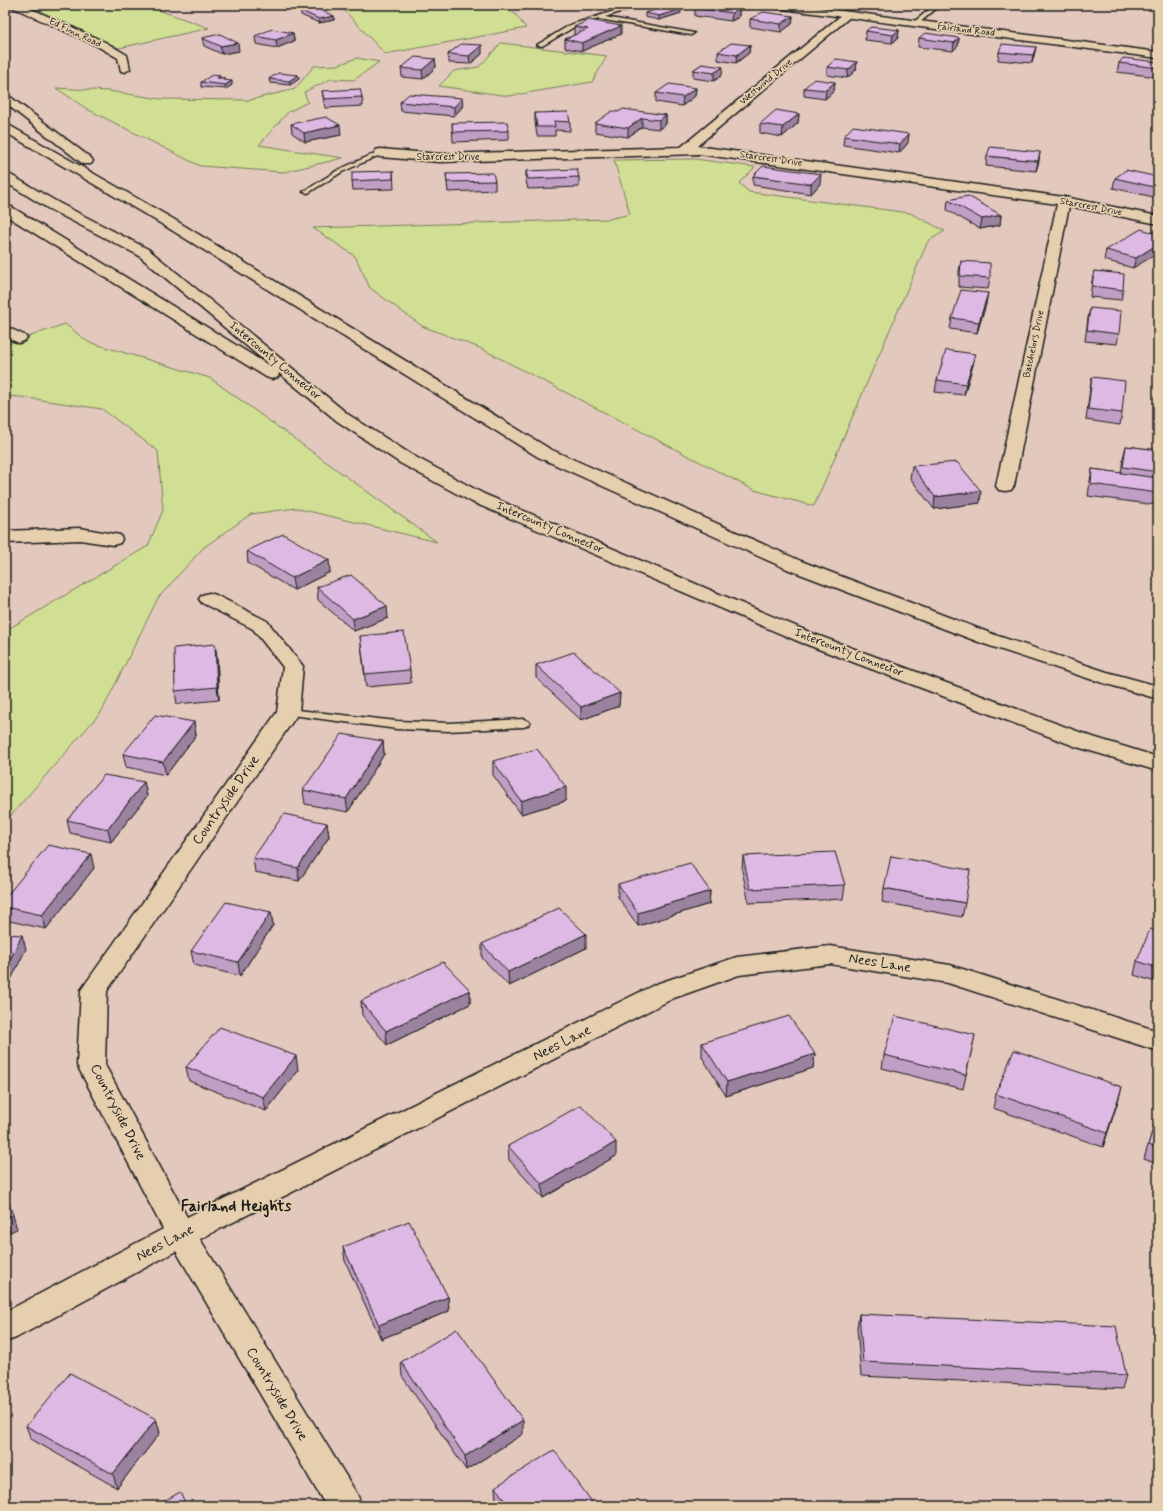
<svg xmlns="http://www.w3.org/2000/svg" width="1163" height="1511" viewBox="0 0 1163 1511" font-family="Mynerve,sans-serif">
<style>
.green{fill:#d0df93;stroke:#767e58}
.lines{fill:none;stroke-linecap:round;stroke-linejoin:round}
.lane-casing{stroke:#1c1c1c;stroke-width:3}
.street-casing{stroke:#1c1c1c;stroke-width:3}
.secondary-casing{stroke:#1c1c1c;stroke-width:3}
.highway-casing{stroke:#1c1c1c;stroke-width:3}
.lane{fill:#e5cfae;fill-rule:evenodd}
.street{fill:#e5cfae;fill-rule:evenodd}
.secondary{fill:#e5cfae;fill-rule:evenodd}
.highway{fill:#e5cfae;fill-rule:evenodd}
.wall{fill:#bf9fc3;stroke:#1c1c1c}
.shaded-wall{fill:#9b829f;stroke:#1c1c1c}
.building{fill:#deb9e3;stroke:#1c1c1c}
.labels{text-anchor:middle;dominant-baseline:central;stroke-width:3.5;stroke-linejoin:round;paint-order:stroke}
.far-street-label{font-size:10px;fill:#1c1c1c;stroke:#e5cfae}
.street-label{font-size:12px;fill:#1c1c1c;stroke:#e5cfae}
.near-street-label{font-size:14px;fill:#1c1c1c;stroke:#e5cfae}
.near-neighbourhood-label{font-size:16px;font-weight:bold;fill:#1c1c1c;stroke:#e5cfae}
</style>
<rect width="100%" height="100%" fill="#e3c8be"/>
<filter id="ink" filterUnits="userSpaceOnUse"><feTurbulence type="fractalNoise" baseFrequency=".025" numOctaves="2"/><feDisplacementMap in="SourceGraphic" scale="8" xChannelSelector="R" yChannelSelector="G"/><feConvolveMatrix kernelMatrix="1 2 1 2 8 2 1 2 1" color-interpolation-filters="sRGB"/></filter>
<g filter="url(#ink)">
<path class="green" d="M27,5H144L209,28L119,48Z
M320,5H498L515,14L526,28L385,54L345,11Z
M501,43L607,56L592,82L509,96L439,86L454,71L479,67Z
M357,58L379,62L354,80L331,79L304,92L308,102L288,112L259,145L343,158L284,172L200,166L87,109L56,88L108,91L161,99L250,100L295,89L314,66L338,65Z
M695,159L755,167L739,183L749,192L910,213L945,231L928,241L814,506L754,490L480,348L422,326L370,288L355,256L313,228L609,219L630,214L614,160Z
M65,324L88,342L210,378L437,542L296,508L251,514L203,548L158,598L102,711L5,822V631L148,546L163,510L158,451L102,409L21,397L5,396V345Z"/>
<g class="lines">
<defs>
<path id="lane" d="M633,5H641L605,17L694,33L691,35L599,19L574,27L542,46L537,45L570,25Z
M924,5L939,6L917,25H913V23L932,7Z
M380,151L382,152V154L342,172L308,193L303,192L338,170Z
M288,709L397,721L449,723L524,719L528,721L530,723L528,725L524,727L449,731L397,729L284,714L282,712L284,710Z"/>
<path id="street" d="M10,5H23L105,42L127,55L130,69L125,72L121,71L118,58L97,46L12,7Z
M847,12L850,13L852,15L850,17L697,146L1064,197L1158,216V224L1069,206L1014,486L1011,490L1005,491L999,490L996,486L1057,204L699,154L440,162L380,157L376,156L374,153L376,150L380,149L440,154L681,147L844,13Z
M5,326L24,335L27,338L24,341L19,343L5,337Z
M80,528L120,535L122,539L120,543L113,545L80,540L5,543V531Z
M209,593L216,595L267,621L303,666L299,712L107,991L105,1065L187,1217L656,984L737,957L830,946L950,965L1158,1031V1051L948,983L830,964L739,975L674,998L200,1239L357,1494L362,1506H326L176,1251L16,1338L5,1342V1312L163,1229L77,1065L81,990L277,712L283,667L253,629L202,603L199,599L202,595Z"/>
<path id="secondary" d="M770,5H797L1158,52V58L775,8Z"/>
<path id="highway" d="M5,95L9,96L91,158L93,161L91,164H83L5,103Z
M5,123L175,220L550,449L801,561L998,636L1107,672L1158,686V699L1093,680L984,644L787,569L538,457L165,226L5,132Z
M5,173L9,174L59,203L148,249L349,415L412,455L484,494L814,634L1093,737L1158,757V771L1077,747L800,642L472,502L400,463L337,421L279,373L278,377L272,379L266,377L5,215V205L10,206L273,368L138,255L49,209L5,182Z"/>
</defs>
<use href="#lane" class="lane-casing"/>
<use href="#street" class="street-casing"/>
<use href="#secondary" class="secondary-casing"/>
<use href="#highway" class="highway-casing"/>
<use href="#lane" class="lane"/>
<use href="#street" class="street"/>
<use href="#secondary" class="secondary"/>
<use href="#highway" class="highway"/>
</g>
<path class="wall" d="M951,5H977L972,9L953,7V6H951Z
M695,8L739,9V17L731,21L695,16Z
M301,11L334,16V20L319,23L301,15Z
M645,13H681L659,20L645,17Z
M793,16L792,24L781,32L750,27V19Z
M574,27L621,34L582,51L565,48V39L575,35H574Z
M899,30L898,38L892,43L865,40L866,31Z
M293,33L294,41L277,48L256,44L255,36Z
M202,38L239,51L222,54L204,46Z
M919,38H959L958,46L953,51L918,47Z
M750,45L749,53L736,63L718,60V52Z
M1036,47L1032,63L998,60L999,52Z
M448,54H482L470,64L449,63Z
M435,59L436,67L423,79L402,77L401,68Z
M857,62L856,70L847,78L827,75V67Z
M1158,62V77L1117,72L1119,63Z
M702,64L722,75L714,81L693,78V70Z
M298,75L299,79L290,85L270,83L269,79Z
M220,76V78H225V80L232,85L226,89L201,87V82Z
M835,82L834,91L825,99L804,96V88Z
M696,88L695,96L682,106L656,102V93Z
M322,91L362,97L363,106L325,108Z
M400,102L463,106L454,116L401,111Z
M618,112L666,115V124L659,129L642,127L628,137L595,132V123Z
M535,113L570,122V131L555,130V136H537L535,122Z
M799,114L798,123L782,137L760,133V124Z
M452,123L509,131V140L453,142Z
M291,124L341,135L305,142L292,133Z
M844,136L908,143L899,153L843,145Z
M987,156L1039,161L1036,171L986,166Z
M393,171L394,189L353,190L352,181Z
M526,171L579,177V187L528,189L526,181Z
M446,174L495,181V190L448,192Z
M753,176L820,184L811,194L753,185Z
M1158,177V198L1113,188L1115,178Z
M948,200L1001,215L1000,225L980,229L947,210Z
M1158,234L1133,268L1104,260L1106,250Z
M961,261L990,278L988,289L959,287V271Z
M1094,271L1123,290L1121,300L1090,297L1092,281Z
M986,304L977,333L950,329L952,318Z
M1090,308L1119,334L1117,344L1085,341L1088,318Z
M975,354L973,365L964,395L935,392L937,380Z
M1092,377L1122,413L1120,425L1086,420L1090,388Z
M1126,446L1158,450V498L1156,505L1088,496L1090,481L1092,469L1121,473L1123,458Z
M912,466L980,503L934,509L910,478Z
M247,551L330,572L294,590L248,563Z
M317,587L388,618L354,631L318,600Z
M360,636L410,670L411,683L366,687Z
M217,656L219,700L177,704L175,691Z
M536,665L620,693L619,706L581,720L536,678Z
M194,722L196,735L166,775L126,767L123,754Z
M383,741L384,754L348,812L305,804L303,790Z
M493,761L566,801L521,814L493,775Z
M144,782L147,796L111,842L70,833L67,820Z
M327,823L329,837L299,881L255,872L253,858Z
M743,856L845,885L843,899L749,903L742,870Z
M94,868L46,929L5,920V898Z
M618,884L710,891L709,904L638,926L618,897Z
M884,888L965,903L962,917L882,902Z
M271,912L273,925L240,976L194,965L191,951Z
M1158,931V983L1134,975L1137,961Z
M482,944L586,948L509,986L482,958Z
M470,990V1004L387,1045L362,1015L361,1001Z
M975,1035L963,1089L882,1068L884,1055Z
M702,1043L815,1054L813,1068L726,1096L702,1057Z
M186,1067L298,1070L266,1111L189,1081Z
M996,1094L1118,1101L1103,1147L993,1108Z
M1158,1111V1164L1144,1159Z
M508,1146L616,1156L543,1198L509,1160Z
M343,1247L448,1297L449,1311L381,1339L345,1261Z
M859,1314L1126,1375L1122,1389L861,1376L857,1328Z
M401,1362L523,1434L466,1470L402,1376Z
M156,1419L160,1433L117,1488L31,1439L26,1426Z
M495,1487L595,1506H500L496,1500Z"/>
<path class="shaded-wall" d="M973,5H977L972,9Z
M681,9V13L659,20V16Z
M739,9V17L731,21L732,13Z
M334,16V20L319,23V19Z
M793,16L792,24L781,32V24Z
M621,26V34L582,51V43Z
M899,30L898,38L892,43L893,35Z
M293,33L294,41L277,48L276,40Z
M959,38L958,46L953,51L954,43Z
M238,43L239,51L222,54L220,46Z
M482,45V54L470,64L469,56Z
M750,45L749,53L736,63L737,55Z
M1036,47L1032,63L1033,55Z
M435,59L436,67L423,79L422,70Z
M857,62L856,70L847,78L848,70Z
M723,67L722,75L714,81V73Z
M298,75L299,79L290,85L289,81Z
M232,81V85L226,89L225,85Z
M835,82L834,91L825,99L826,90Z
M696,88L695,96L682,106L683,97Z
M462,98L463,106L454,116V107Z
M799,114L798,123L782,137L783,127Z
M666,115V124L659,129V120Z
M642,118V127L628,137V128Z
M340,125L341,135L305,142L304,133Z
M909,134L908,143L899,153L900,144Z
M1040,152L1039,161L1036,171L1038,161Z
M821,174L820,184L811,194V184Z
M1001,215L1000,225L980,229L982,219Z
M1158,244V253L1133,268L1136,258Z
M988,293L986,304L977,333L979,322Z
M975,354L973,365L964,395L966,384Z
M981,491L980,503L934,509L935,497Z
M329,560L330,572L294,590L292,578Z
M387,606L388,618L354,631L353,619Z
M215,644L217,656L219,700L217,687Z
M620,693L619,706L581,720V707Z
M194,722L196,735L166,775L163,762Z
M383,741L384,754L348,812L346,799Z
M144,782L147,796L111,842L108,829Z
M566,787V801L521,814V801Z
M327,823L329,837L299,881L298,868Z
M91,854L94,868L46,929L42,915Z
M710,891L709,904L638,926V913Z
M271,912L273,925L240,976L238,962Z
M586,934V948L509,986L508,972Z
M22,935L26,949L5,992V970Z
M470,990V1004L387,1045L386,1031Z
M815,1054L813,1068L726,1096L727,1082Z
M296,1056L298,1070L266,1111L263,1097Z
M1122,1087L1118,1101L1103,1147L1107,1133Z
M616,1142V1156L543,1198L542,1184Z
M13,1215L17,1229L5,1234V1218Z
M448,1297L449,1311L381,1339L379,1325Z
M156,1419L160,1433L117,1488L113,1474Z
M523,1420V1434L466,1470L465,1456Z"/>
<path class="building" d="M701,5H712L739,9L732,13L695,8Z
M667,6L681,9L659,16L645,13Z
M315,8L334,16L319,19L301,11Z
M763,12L793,16L781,24L750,19Z
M589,20L621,26L582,43L565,39L588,29L574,27Z
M871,27L899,30L893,35L866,31Z
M272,29L293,33L276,40L255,36Z
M925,33L959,38L954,43L919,38Z
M220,34L238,43L220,46L202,38Z
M731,43L750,45L737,55L718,52Z
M461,44L482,45L469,56L448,54Z
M1002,44L1036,47L1033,55L999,52Z
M415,57L435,59L422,70L401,68Z
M1123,58L1158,62V68L1119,63Z
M836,59L857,62L848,70L827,67Z
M702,64L723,67L714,73L693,70Z
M278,73L298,75L289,81L269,79Z
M212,75L220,76L217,78H225L223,80L232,81L225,85L201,82Z
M814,79L835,82L826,90L804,88Z
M669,84L696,88L683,97L656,93Z
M360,89L362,97L324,99L322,91Z
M409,94L462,98L454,107L400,102Z
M623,109L666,115L659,120L642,118L628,128L595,123L612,111L618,112Z
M776,110L799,114L783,127L760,124Z
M568,112L570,122L554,121L555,127H537L535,113Z
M326,117L340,125L304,133L291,124Z
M507,122L509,131L453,132L452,123Z
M853,126L909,134L900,144L844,136Z
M990,147L1040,152L1038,161L987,156Z
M763,166L821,174L811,184L753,176Z
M577,169L579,177L528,179L526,171Z
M1126,170L1158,177V188L1115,178Z
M393,171V179L352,181V172Z
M493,173L495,181L447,182L446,174Z
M968,196L1001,215L982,219L948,200Z
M1141,229L1158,234V244L1136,258L1106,250Z
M961,261L990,263V278L960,276Z
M1094,271L1124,274L1123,290L1092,286Z
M961,290L988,293L979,322L952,318Z
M1090,308L1121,311L1119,334L1087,330Z
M946,350L975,354L966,384L937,380Z
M1092,377L1125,381L1122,413L1088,409Z
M1126,446L1158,450V472L1123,467Z
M957,462L981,491L935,497L912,466Z
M1092,469L1158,478V493L1091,484Z
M283,534L329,560L292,578L247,551Z
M351,575L387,606L353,619L317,587Z
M404,632L410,670L365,674L360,636Z
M215,644L217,687L175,691L174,648Z
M574,652L620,693L581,707L536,665Z
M155,715L194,722L163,762L123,754Z
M342,734L383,741L346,799L303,790Z
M537,749L566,787L521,801L493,761Z
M104,775L144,782L108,829L67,820Z
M284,814L327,823L298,868L253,858Z
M48,845L91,854L42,915L5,907V898Z
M835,852L845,885L750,889L743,856Z
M891,856L970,870L965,903L884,888Z
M690,863L710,891L638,913L618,884Z
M226,902L271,912L238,962L191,951Z
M559,908L586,934L508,972L482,944Z
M1150,929L1158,931V968L1137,961Z
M5,934L22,935L5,970Z
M443,962L470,990L386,1031L361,1001Z
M789,1016L815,1054L727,1082L702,1043Z
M895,1016L975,1035L966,1075L884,1055Z
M220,1027L296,1056L263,1097L186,1067Z
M1014,1050L1122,1087L1107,1133L996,1094Z
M581,1105L616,1142L542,1184L508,1146Z
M1158,1112V1148L1148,1145Z
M5,1193L13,1215L5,1218Z
M409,1221L448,1297L379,1325L343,1247Z
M859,1314L1116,1326L1126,1375L863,1362Z
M457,1329L523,1420L465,1456L401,1362Z
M70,1373L156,1419L113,1474L26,1426Z
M554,1450L595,1506H509L495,1487Z
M180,1492L187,1506H156Z"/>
</g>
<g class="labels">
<g class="far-street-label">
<text transform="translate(966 30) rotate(7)">Fairland Road</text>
<text transform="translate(75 33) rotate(25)">Ed Finn Road</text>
<text transform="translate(766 82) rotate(-40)">Westwind Drive</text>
<text x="448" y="157">Starcrest Drive</text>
<text transform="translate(771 159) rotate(8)">Starcrest Drive</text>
<text transform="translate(1091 207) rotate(11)">Starcrest Drive</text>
<text transform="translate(1034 344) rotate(-78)">Batchelors Drive</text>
</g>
<g class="street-label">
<text transform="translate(275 361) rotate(40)">Intercounty Connector</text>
<text transform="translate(550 528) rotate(23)">Intercounty Connector</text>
<text transform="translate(849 653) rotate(21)">Intercounty Connector</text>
</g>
<g class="near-street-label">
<text transform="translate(226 800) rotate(-55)">Countryside Drive</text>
<text transform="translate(880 963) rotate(9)">Nees Lane</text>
<text transform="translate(562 1043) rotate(-27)">Nees Lane</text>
<text transform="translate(118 1112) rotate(63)">Countryside Drive</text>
<text transform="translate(165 1243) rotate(-28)">Nees Lane</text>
<text transform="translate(277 1394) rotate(59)">Countryside Drive</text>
</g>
<g class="near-neighbourhood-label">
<text x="236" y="1206">Fairland Heights</text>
</g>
</g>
<rect width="1163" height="1511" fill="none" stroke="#e5cfae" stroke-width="20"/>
<rect x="10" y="10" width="1143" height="1491" fill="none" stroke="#1c1c1c" stroke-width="1.5" filter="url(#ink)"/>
</svg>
